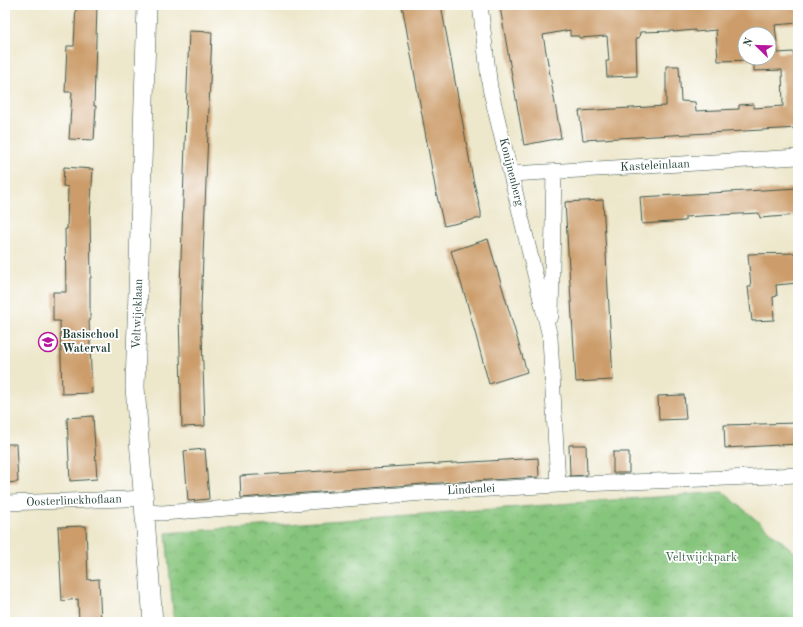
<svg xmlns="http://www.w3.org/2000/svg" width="803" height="627" viewBox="0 0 803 627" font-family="'Old Standard TT',serif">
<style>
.park{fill:url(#park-crowns);stroke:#528158}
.building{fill:#cc9d6a;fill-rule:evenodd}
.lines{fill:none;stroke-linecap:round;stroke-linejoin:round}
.minor-casing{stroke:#3e564b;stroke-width:16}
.tertiary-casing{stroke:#3e564b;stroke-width:20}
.minor{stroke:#fff;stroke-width:15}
.tertiary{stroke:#fff;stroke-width:19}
.labels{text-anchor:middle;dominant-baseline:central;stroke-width:3.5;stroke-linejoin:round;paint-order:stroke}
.street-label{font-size:12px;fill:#1f3d34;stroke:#fff}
.poi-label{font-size:12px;font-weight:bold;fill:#1f3d34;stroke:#fff;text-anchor:start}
.park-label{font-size:12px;fill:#3e664a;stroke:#fff}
</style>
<defs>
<pattern id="park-crowns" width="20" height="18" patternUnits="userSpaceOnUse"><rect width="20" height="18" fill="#86c57c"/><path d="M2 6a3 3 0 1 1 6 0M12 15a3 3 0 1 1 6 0" fill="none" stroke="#6da166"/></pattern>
</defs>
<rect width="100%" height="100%" fill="#fff"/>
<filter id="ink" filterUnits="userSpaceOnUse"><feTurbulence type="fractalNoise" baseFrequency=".025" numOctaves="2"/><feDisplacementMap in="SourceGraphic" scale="8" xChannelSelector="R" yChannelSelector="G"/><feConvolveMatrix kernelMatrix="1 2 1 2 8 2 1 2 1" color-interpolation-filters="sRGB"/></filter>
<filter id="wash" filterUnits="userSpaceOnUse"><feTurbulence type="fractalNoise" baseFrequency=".012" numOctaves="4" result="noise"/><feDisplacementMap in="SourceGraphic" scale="16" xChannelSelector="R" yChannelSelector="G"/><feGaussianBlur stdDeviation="0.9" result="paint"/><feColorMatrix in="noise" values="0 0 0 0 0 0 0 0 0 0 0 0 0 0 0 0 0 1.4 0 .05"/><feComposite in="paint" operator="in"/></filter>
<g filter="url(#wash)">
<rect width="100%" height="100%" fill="#ede7cb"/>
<path class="park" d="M723,492L798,555V622H174L166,533Z"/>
<g id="blocks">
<path class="building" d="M76,5H97L94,106H96L94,140L69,139L72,92H65L67,46H74Z
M402,5H441L473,179L481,212V218L444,226L436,192Z
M514,5H798V23L775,25L778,53L793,52L794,57H795V59H798V128L583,140L579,111L666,106V66H679L681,101L695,102L696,111L739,109V105L754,104V108L783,106L782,70L754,71V60L718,61L716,30L695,32V30L673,32L674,31L640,32L639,38H636L637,76L607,77L606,61H609L607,36L579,38V36H570V30L543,35L561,138L524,145L500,7ZM745,34H769V58H745Z
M189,31L212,32L201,307L205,426L182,427L179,315Z
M64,167L93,169L90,216L91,278H90V320H89L92,393L62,394L60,321H53V292H66L65,229H67L68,187L63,186Z
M798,188V215L760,218L759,213L701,216L685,217V221L642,224L640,197Z
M603,200L613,380L576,382L565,202Z
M488,239L527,372L489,384L466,299L451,251Z
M798,253V283L776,285L777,296L773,297L774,320L752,321L748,287H751L748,254Z
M684,395L686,419L659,420L658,396Z
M93,416L97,479L70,481L67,418Z
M798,423V444L725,448L724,425Z
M5,444H16L18,482L5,483Z
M569,445H586L587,475L570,476Z
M205,449L209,499L188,501L184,451Z
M613,452H629V473H613Z
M538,458L539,477L423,484L241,498L240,476Z
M86,526L88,580L99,579L101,622H79L78,599L62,601L58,527Z"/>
</g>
</g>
<g filter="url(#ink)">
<use href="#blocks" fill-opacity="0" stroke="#3e564b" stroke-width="1"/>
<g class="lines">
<defs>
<path id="minor" d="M480,5L490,88L550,337L558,485
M512,174L798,157
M551,316L554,172
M5,503L126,499L143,498
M145,512L162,513L424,493L558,485L798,475"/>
<path id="tertiary" d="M147,5L135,387L153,622"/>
</defs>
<use href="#minor" class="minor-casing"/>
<use href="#tertiary" class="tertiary-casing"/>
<use href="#minor" class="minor"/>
<use href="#tertiary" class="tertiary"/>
</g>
</g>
<defs>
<symbol id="school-ring" viewBox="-11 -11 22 22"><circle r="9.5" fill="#fff" stroke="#b5179e" stroke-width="1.5"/><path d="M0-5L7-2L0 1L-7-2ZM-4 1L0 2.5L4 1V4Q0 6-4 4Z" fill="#b5179e"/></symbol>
</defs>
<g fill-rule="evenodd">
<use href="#school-ring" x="37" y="331" width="22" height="22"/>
</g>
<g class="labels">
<g class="street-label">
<text transform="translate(655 166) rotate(-3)">Kasteleinlaan</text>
<text transform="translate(511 172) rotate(76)">Konijnenberg</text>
<text transform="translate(138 314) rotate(-88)">Veltwijcklaan</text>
<text transform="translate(471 490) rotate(-3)">Lindenlei</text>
<text transform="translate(74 501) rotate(-2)">Oosterlinckhoflaan</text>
</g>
<g class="poi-label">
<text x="62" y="335">Basischool<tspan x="62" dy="14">Waterval</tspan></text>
</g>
<g class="park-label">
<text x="701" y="558">Veltwijckpark</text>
</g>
</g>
<rect width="803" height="627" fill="none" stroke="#fff" stroke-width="20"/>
<g transform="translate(757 46) rotate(293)"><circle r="19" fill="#ffffff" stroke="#a5b1ae"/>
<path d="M0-3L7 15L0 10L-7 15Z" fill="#b5179e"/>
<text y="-6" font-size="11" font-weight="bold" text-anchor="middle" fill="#1f3d34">N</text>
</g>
</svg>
